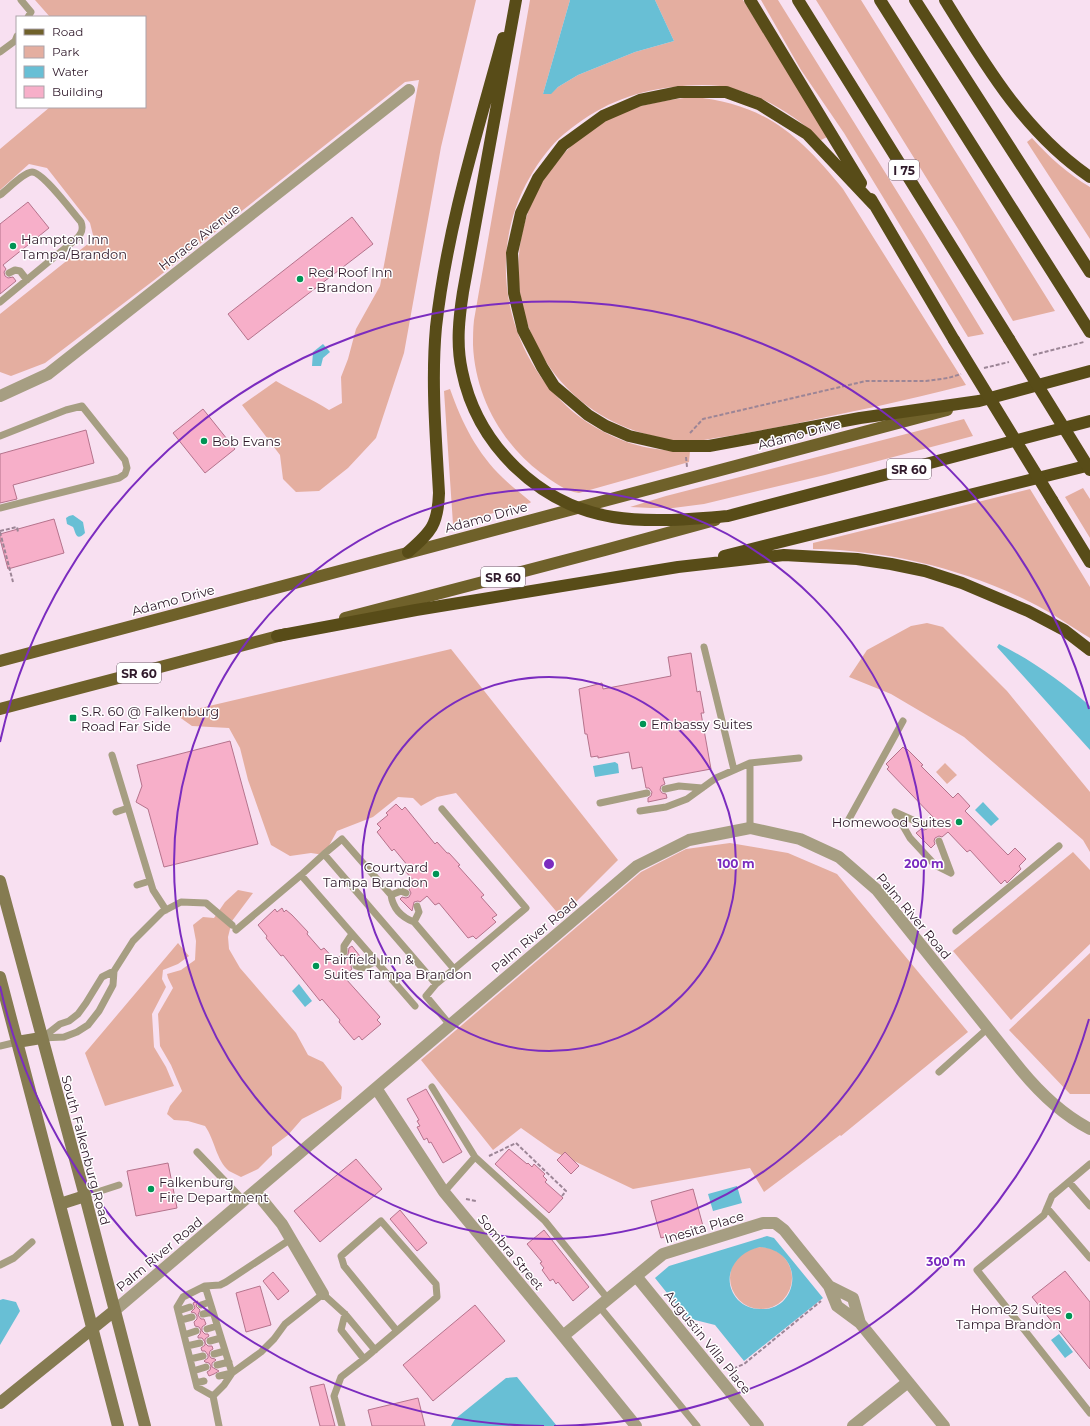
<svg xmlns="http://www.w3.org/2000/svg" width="1090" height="1426" viewBox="0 0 1090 1426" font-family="Montserrat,sans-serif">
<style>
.green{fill:#e4aea0}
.water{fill:#68bfd5;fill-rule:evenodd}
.building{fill:#f7afc9;stroke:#b5738c}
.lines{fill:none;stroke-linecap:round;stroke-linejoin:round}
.path{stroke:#9c8596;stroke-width:2;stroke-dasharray:4 2;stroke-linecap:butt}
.lane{stroke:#a69e82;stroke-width:7}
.street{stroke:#a69e82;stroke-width:12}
.secondary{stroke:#857b51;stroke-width:12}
.primary{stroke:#6f612a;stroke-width:12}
.highway{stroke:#584c18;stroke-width:12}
.highway-bridge{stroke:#584c18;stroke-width:12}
.ring{fill:none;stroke:#7b2cbf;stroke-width:2}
.poi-dot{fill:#009455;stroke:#fff;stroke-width:1.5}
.labels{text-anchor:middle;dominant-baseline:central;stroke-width:3;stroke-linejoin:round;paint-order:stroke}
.shield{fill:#fff;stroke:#6e5f6b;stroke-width:1}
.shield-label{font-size:12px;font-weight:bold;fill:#301a2b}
.street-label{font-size:13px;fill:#301a2b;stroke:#fff}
.poi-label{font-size:13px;fill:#301a2b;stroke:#fff;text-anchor:start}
.centre{fill:#7b2cbf;stroke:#fff;stroke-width:2}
.ring-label{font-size:12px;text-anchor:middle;font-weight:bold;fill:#7b2cbf;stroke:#fff;stroke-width:3;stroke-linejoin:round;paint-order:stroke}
</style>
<rect width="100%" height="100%" fill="#f8e0f1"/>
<path class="green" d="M35,0H476L441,147L404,353L376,438L348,468L319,491L296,492L283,479L280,455L242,405L276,381C293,391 312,399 329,410L342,403L341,377L348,359L356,329L380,286L419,80L405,82L153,281L45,363L11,376L0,372V314L94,239L90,223L47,168L29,164L0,190V149L50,107H145V17H50Z
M530,0H570L543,94H550L558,87L578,75L635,52L674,41L655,0H743L798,87L827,137L821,140C794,114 758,92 720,86C705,84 688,85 673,87C630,92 598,106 564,134C551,145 539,161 530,177C483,257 507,363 581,418C615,442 649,452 690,451L689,462L579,493C565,491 552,481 541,473C501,443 475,395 473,345C473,337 473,329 474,320Z
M761,0H778L924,235L984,334L968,337L844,133L801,70Z
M816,0H861L1055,311L1013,321L960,232Z
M692,97C764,103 799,135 843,189L966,385C906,401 845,413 784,426C761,430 738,435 715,438C703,440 690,443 678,442C671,441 664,439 658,437C544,414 484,291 539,187C542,180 548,173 553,167C566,150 582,133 601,122C629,106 660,101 692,97Z
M1032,138C1049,157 1068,174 1090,187V239L1027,142Z
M450,389C462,423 477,453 503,478C512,487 522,494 531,502L530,503L453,524L444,391Z
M964,419L973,436L825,475L704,504L673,508H651L630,507L666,496Z
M1083,488L1090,499V538L1065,497Z
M1030,489L1090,587V638C1070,626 1051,612 1030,602C964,569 887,550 813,549V543Z
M927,623L943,627L1007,691L1090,792V852L1083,840L964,737L891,694L849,677L867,650L911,626Z
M451,649L618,860L561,917L456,793L437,797L421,806L413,798L398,797L373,817L337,831L324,855L311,853L290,856L271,845L248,780L240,748L229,728L192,726L175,714Z
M945,763L957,775L947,784L936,772Z
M730,843L788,853L837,874L968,1032L841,1136L840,1135L764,1192L750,1168L633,1189L555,1152L521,1128L493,1150L421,1060L641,872L686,849Z
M1073,852L1090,870V944L1011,1020L953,951Z
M238,890L253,893L232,921L228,937L229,949L240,968L296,1033L308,1055L323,1062L342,1087L341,1099L302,1119L288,1135L272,1147V1155L258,1169L241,1177C237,1175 233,1173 229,1171C216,1160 215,1140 205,1126L188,1121L174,1120L167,1114L170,1106L182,1091L171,1065L160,1046L158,1014L173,988L168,978L167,974L181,970L195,960L196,941L193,925L203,917L214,918L225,902Z
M178,943L189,956L178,964L163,970L162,979L166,987L152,1014L154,1047L166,1067L174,1086L105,1106L85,1053Z
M1090,953V1094H1070L1009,1030Z
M730 1278a31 31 0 1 1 62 0a31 31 0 1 1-62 0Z"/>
<path class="water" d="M570,0H655L674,41L635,52L578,75L558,87L551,94H543Z
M323,344L330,352L323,358L321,366H312L313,352Z
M73,515L83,522L85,533C76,542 76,533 73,527L67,524L66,518L69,516Z
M999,644C1033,661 1062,682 1090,706V750L997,647Z
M615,762L618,764L619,773L595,777L593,766Z
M983,802L999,819L991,826L975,810Z
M299,984L312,1001L305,1007L292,991Z
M737,1186L742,1203L713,1211L708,1194Z
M767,1236L774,1238L823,1298L744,1361L715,1325L687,1318L655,1278L669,1266ZM760,1247C807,1251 799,1312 760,1309C752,1309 744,1306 738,1300C719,1278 735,1252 760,1247Z
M3,1299L16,1302L20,1311L0,1345V1300Z
M1059,1334L1073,1352L1065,1358L1051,1340Z
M517,1377L557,1426H451L455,1419L506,1378Z"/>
<path class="building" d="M28,202L49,228L3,265L6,269L4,272L5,276L8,278L13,277L16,281L0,294V224Z
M352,217L373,244L248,340L228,314Z
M203,409L235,449L205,473L173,433Z
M86,430L94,463L13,485L17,499L0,503V454Z
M54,519L64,553L8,569L0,539V534Z
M691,653L697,692L700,691L704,713H701L711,769L663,778L665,784L661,786L660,790L662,793L666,794L667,798L648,802V798L651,796L652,792L649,788H646L642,767L632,769L629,752L598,758V756L591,757L587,734H585L579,689L602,683L603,689L671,676L668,657Z
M230,741L258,844L164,867L148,809L136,802L142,786L137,765Z
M903,747L906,750L907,749L923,765L921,766L953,798L958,793L970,806L965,811L1008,855L1015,848L1026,859L1019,866L1021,869L1007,883L1005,880L1001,884L970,850L967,852L948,832L942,837L939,836L935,838L934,841L935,844L931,848L916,833L921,829L924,830L927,829L929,825L928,822L933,817L887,769L889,767L886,764Z
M396,804L402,810L405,807L435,844L437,842L447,853H449L460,865L458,866L484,895L481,897L497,915L492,918L496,922L476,939L473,936L468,938L439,903L435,905L427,896L420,902L418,901L414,902L412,911L400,899L402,897L406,898L409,897L411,893L409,889L416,883L404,870L408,866L394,849L392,851L377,832L381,828L377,824L388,815L386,813Z
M282,908L284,912L286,910L292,915L308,932L307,934L321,950L324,948L335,960L341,955L344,957L347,956L348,954L349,948L352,946L363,960L361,962L355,961L352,963L351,967L352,969L347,973L349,975L346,979L380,1017L377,1020L381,1024L362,1040L359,1036L354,1040L339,1022L340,1020L322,999L320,1001L283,955L281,956L266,938L267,936L258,925L275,909L277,912Z
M426,1089L462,1152L443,1163L431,1142L429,1143L427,1138L424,1140L417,1127L420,1126L417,1121L419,1120L407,1099Z
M509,1149L527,1164L528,1163L532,1167L534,1164L545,1174L543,1176L547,1180L545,1182L563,1198L549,1213L495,1164Z
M565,1152L579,1166L571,1174L557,1160Z
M356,1159L382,1189L320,1242L294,1211Z
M168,1163L177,1208L136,1216L127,1171Z
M693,1189L703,1226L661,1238L651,1201Z
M400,1210L427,1243L417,1251L390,1219Z
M544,1230L589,1287L573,1301L558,1282L556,1284L553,1279L550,1281L542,1270L544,1268L540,1263L542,1262L527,1244Z
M1065,1271L1090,1302V1369L1032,1297Z
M273,1272L289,1291L278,1300L263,1281Z
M260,1286L271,1325L246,1332L236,1293Z
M198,1301L196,1306L200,1310L198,1315L201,1319H204L206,1324L202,1327V1331L205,1334H208L209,1336L205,1339V1343L208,1346H212L213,1349L210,1351L209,1355L211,1358L215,1359L216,1360L212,1363V1367L219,1371L214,1374L209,1376L207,1372L210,1370L211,1366L209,1363L205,1362L204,1361L208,1358V1355L205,1351H202L201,1348L205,1345V1342L202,1338H198V1336L200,1334L201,1330L199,1327L195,1326L194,1322L197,1319V1316L195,1313L191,1312L195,1308L193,1303Z
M475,1305L505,1341L433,1401L403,1365Z
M324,1384L335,1426H320L310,1387Z
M418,1398L425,1426H372L368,1410Z"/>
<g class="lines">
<path class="path" d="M1033,355L1084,342
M984,368L1009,362
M690,433L703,419L866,381H926L948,378L961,374
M686,457L687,467
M0,531L17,527L18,532
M0,532L13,582
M489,1156L516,1143L566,1191L562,1196
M466,1199L476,1201
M728,1371L744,1364L821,1301"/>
<path class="lane" d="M21,0L31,12L28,17
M0,52L15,41L17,36
M0,195C7,190 24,172 32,172C43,172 73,213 81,222C84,230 81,235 75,240L0,302
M9,273L15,270L20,271L27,280
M0,436L66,410L82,406L125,460L127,468L125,474L119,478L0,508
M704,647L734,770
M112,755L153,890L166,910
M665,789L679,786L702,788
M600,803L647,793
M442,809L526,908L454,969
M640,811L666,807L687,799L716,778L750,763L799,758
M116,812L128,808
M849,819L903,721
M924,825L895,812L910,838L935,865L951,873L939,841
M750,828V763
M324,854L301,875L415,1006
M137,885L150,881
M391,895L401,891L406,893
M414,922L419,912L417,906
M236,930L301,875
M956,931L1059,846
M344,952V946L352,934
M356,966L362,968L376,961
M436,984L454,969L414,922C401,917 393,909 391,895L342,839L324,854L436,984L426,996L450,1025
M41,1038L64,1037L77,1032L88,1025L99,1011L113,985L114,971L133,941L162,912L181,902L206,903L232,925
M42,1038L60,1024L69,1021L78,1014L86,1003L102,977L114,971
M0,1046L17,1042
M939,1072L987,1029
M432,1087L475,1157L545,1221L608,1299
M197,1152L244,1201
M1090,1164L1052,1196L1044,1215L977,1270L1090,1413
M1069,1182L1090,1206
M444,1192L475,1157
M85,1196L119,1185
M1047,1208L1090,1258
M0,1265L14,1258L32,1242
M205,1286L232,1373L224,1385L213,1396
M201,1305L210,1302
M599,1306L697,1426
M178,1311L190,1307
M203,1314L213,1312
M345,1314L341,1330L364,1359
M181,1320L192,1317
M207,1329L217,1326
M184,1335L196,1331
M210,1341L221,1338
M187,1346L200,1343
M214,1354L225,1351
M190,1359L203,1356
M217,1365L229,1362
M193,1371L206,1367
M219,1376L232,1373L261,1352L274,1339L285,1324L323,1294L345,1314L375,1350
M196,1383L204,1381
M219,1426L213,1396L197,1387L177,1307L183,1297L205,1286L220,1285L226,1282L291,1239
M342,1426L334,1396L341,1377L364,1359L437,1297L436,1284L381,1221L341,1256L344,1266L397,1331"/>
<path class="street" d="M0,396L48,374L409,90
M376,1088L444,1192L563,1336L636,1426
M255,1191L282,1224L323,1294
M636,1276L758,1426
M114,1311L637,866L689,840L750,828L800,839L839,857L877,890L1021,1070C1040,1093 1063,1115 1090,1129
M860,1323L944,1426
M563,1336L663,1254L763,1223H775L784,1230L829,1286L837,1306L860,1323L853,1298L829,1286
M853,1426L908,1382"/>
<path class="secondary" d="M0,881L85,1196L145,1426
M0,977L118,1426
M17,1042L41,1038
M60,1204L85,1196
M0,1403L114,1311"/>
<path class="primary" d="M345,618L605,550L715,520
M0,661L947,410
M0,709L286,634"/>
<path class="highway" d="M516,0L463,292C459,318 456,344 462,371C477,445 539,505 613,517C651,523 691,519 728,516L1090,421
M750,0L861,183
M798,0L1009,339
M880,0L1090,332
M915,0L1090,272
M945,0C985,65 1025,133 1090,177
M871,199L954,340
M874,205L807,134L759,104L726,92H679L640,100L603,116L563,145L538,178L521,213L512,253L514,293L523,330L542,367L554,386L588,415L606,426L629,436L673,446H709L860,418L979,401L1090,371
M1052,500L1090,562
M408,552C431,532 438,525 439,493C436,438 431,382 436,327C447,228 477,133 503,38
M724,556L1090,465
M277,636L416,610L678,567L784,555L857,559L891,564L925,571L962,583L1028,611L1064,630L1090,650"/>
<path class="highway-bridge" d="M1009,339L1090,470
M954,340L1052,500"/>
</g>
<g class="ring">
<circle cx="549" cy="864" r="187"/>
<circle cx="549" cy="864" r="375"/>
<path d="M1089 1019A562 562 0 0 1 554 1426M544 1426A562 562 0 0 1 0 986M0 742A562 562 0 0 1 1089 709"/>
</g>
<g class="poi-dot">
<circle cx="13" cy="246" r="4"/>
<circle cx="300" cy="279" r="4"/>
<circle cx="204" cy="441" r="4"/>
<rect x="69" y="714" width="8" height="8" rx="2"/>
<circle cx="643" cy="724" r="4"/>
<circle cx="959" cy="822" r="4"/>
<circle cx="436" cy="874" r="4"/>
<circle cx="316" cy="966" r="4"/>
<circle cx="151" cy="1189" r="4"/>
<circle cx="1069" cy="1316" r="4"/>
</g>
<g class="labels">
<g class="shield">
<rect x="889" y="160" width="30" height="20" rx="3"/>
<rect x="887" y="459" width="44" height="20" rx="3"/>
<rect x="481" y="567" width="44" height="20" rx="3"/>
<rect x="117" y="663" width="44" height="20" rx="3"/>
</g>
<g class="shield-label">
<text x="904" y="170">I 75</text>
<text x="909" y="469">SR 60</text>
<text x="503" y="577">SR 60</text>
<text x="139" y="673">SR 60</text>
</g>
<g class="street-label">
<text transform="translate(199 237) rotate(-38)">Horace Avenue</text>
<text transform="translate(799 434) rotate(-15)">Adamo Drive</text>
<text transform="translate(486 517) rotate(-15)">Adamo Drive</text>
<text transform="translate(173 600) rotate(-15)">Adamo Drive</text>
<text transform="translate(914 916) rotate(50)">Palm River Road</text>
<text transform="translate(534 935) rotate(-40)">Palm River Road</text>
<text transform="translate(86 1150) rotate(75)">South Falkenburg Road</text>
<text transform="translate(704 1227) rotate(-17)">Inesita Place</text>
<text transform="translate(511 1252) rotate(50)">Sombra Street</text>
<text transform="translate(159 1254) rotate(-40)">Palm River Road</text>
<text transform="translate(708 1342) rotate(51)">Augustin Villa Place</text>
</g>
<g class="poi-label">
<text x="21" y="239">Hampton Inn<tspan x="21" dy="15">Tampa/Brandon</tspan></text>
<text x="308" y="272">Red Roof Inn<tspan x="308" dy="15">- Brandon</tspan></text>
<text x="212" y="441">Bob Evans</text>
<text x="81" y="711">S.R. 60 @ Falkenburg<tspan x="81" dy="15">Road Far Side</tspan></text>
<text x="651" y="724">Embassy Suites</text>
<text x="951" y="822" text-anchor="end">Homewood Suites</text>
<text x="428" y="867" text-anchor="end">Courtyard<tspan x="428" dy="15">Tampa Brandon</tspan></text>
<text x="324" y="959">Fairfield Inn &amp;<tspan x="324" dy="15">Suites Tampa Brandon</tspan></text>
<text x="159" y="1182">Falkenburg<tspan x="159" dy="15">Fire Department</tspan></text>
<text x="1061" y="1309" text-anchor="end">Home2 Suites<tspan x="1061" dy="15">Tampa Brandon</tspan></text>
</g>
</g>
<circle cx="549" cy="864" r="6" class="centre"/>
<g class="ring-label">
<text x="736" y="868">100 m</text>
<text x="924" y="868">200 m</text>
<text x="946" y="1266">300 m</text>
</g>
<rect x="16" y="16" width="130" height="92" fill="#ffffff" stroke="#aca3aa"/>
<rect x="24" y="29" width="20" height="6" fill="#6f612a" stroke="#aca3aa"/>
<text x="52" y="36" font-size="12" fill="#301a2b">Road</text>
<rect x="24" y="46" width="20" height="12" fill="#e4aea0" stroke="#aca3aa"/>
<text x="52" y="56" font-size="12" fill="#301a2b">Park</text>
<rect x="24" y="66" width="20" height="12" fill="#68bfd5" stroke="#aca3aa"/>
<text x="52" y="76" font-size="12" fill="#301a2b">Water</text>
<rect x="24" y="86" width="20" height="12" fill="#f7afc9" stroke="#aca3aa"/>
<text x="52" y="96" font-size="12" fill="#301a2b">Building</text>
</svg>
